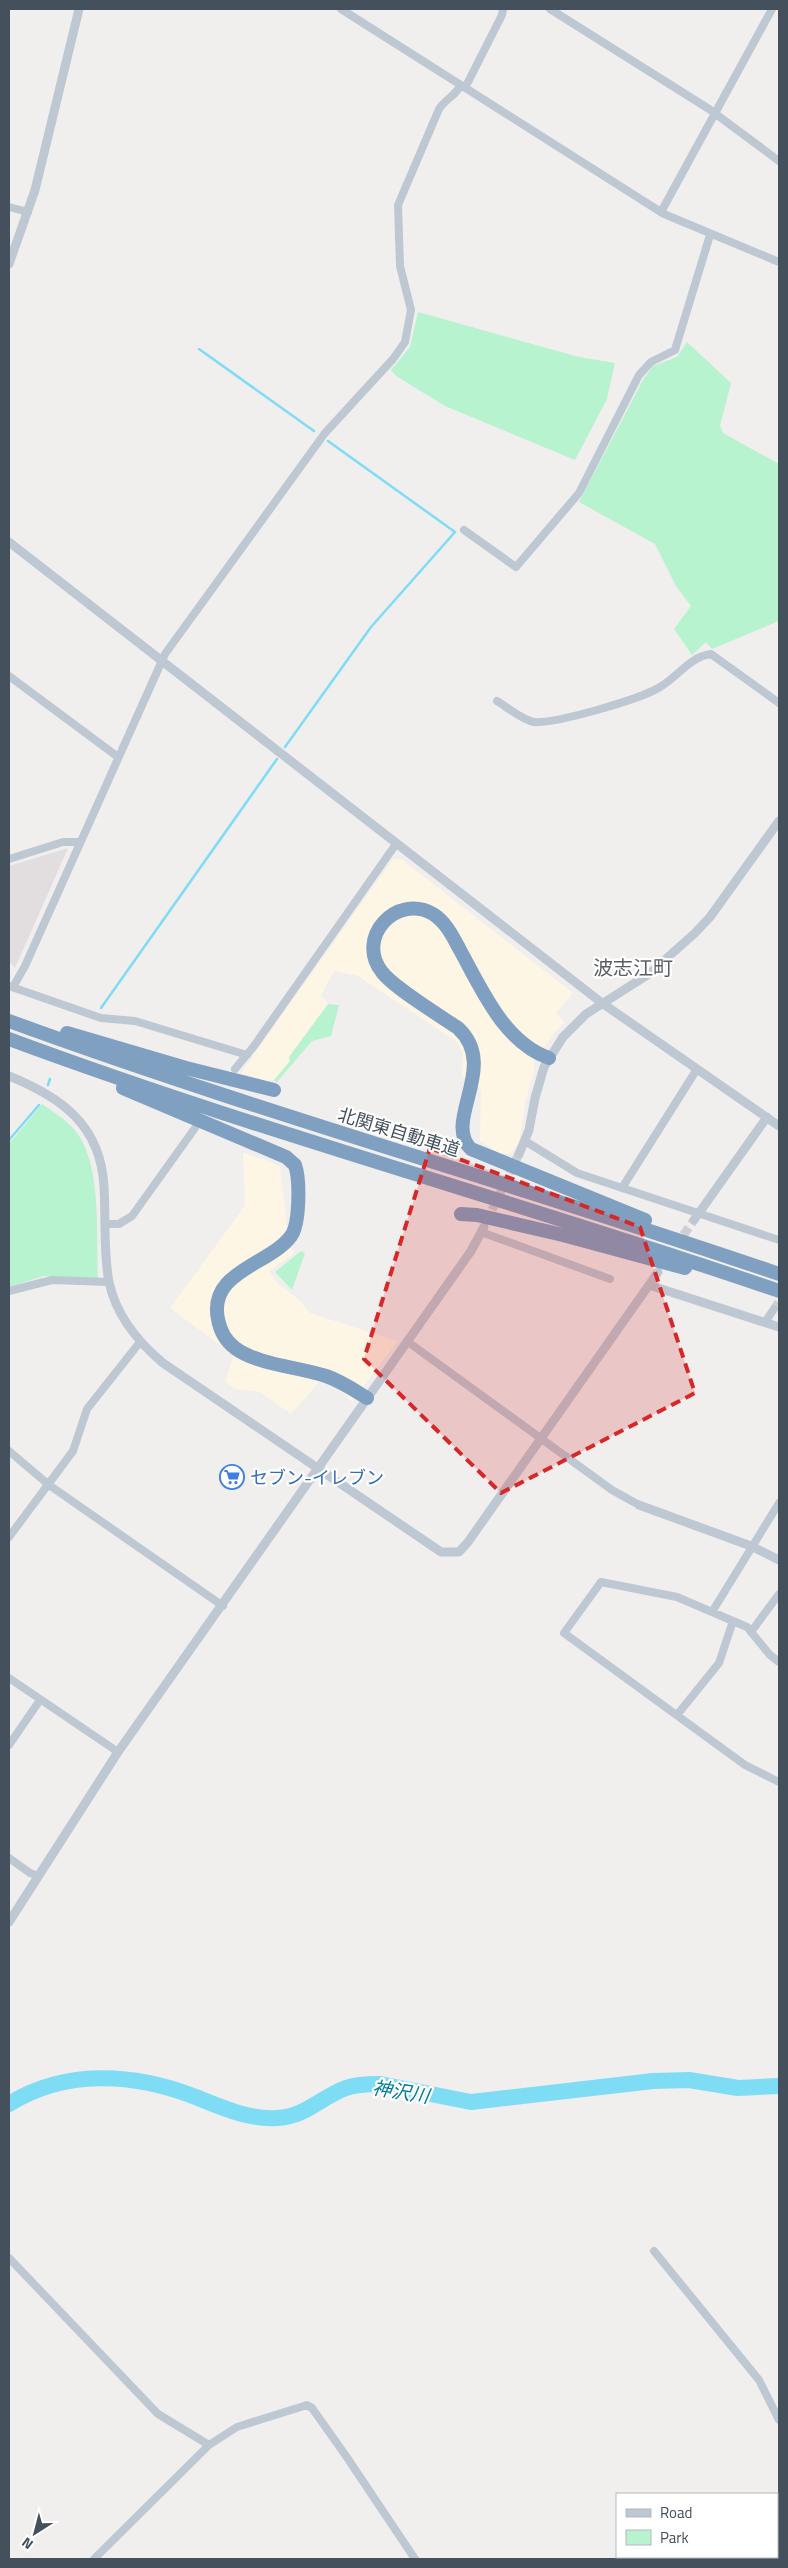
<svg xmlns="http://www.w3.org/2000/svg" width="788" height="2568" viewBox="0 0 788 2568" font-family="'Titillium Web','Noto Sans JP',sans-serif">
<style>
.commercial{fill:#fef6e5}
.education{fill:#e2dedf}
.green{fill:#b7f3ce}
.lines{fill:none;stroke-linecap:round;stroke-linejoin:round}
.stream{stroke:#7fdcf5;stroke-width:2.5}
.river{stroke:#7fdcf5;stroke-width:16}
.minor-tunnel{stroke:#cecfd1;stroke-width:8;stroke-dasharray:8 4;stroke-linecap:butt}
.tertiary-tunnel{stroke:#cecfd1;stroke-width:9;stroke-dasharray:9 4.5;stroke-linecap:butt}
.minor{stroke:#bdc8d2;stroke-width:8}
.tertiary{stroke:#bdc8d2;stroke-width:9}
.motorway{stroke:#80a0c2;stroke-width:14}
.marked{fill:#d62828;fill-opacity:0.2;stroke:#d62828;stroke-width:4;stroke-dasharray:10 6;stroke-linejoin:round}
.labels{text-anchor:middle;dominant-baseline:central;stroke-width:4.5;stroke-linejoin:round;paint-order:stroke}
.street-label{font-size:18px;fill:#44515d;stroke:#fff}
.shop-label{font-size:18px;fill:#366cbe;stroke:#fff;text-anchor:start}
.water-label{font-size:19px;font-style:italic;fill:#037b9c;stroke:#fff}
.quarter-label{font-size:20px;fill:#5a5e64;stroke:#fff}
</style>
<rect width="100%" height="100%" fill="#f1eeee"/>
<path class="commercial" d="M393,859H401L573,993L556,1013L565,1023L554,1033L534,1061V1071L525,1103L519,1143L511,1153L499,1154L480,1140L481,1092L478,1085L462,1076L463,1053L457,1042L358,976L334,971L321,995L328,1004L289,1057L290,1061L274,1080L266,1081L241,1073Z
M243,1152L259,1159L262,1158L280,1167L288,1236L283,1240L295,1253L269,1271L278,1284L299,1300L310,1313L397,1341L352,1402L339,1388L321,1380L291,1414L260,1392L235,1389L225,1382L234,1355L170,1308L245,1206Z"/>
<path class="education" d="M68,848L46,898L15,968L9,961V866Z"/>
<path class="green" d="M418,312L579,357L615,363L607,399L575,460L445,406L396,376L391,370L410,347Z
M687,342L731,383L720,426L723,433L779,464V621L712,649L706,642L692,655L674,629L691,606L676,586L655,544L579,502L644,378L653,366L677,357Z
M328,1004L339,1005L331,1036L312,1041L277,1082L274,1080L290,1061L289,1057Z
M42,1104C52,1111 64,1118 73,1128C103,1160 96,1237 98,1279L44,1276L9,1287V1144Z
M301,1251L305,1253L292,1290L275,1272Z"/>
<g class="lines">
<path class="stream" d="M199,349L314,431
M285,747L371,627L455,532L328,441
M101,1008L277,759
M48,1085L50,1079
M9,1140L39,1105"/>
<path class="river" d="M9,2104C65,2069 133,2073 193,2096C219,2106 247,2120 277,2118C305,2117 321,2097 346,2088C357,2084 369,2084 380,2084L471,2102L653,2081L689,2080L738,2088L779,2086"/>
<path class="minor-tunnel" d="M774,1309L779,1301"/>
<path class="tertiary-tunnel" d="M486,1222L519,1154
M668,1257L694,1220"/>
<path class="minor" d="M341,9L664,214L779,262
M550,9L709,109L779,161
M465,88L502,15L503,9
M9,207L28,212
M661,212L772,9
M464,530L516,567L579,493L639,375L651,362L675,350L710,235
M9,676L118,757
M497,701C507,707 522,720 534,722C555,724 641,699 660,687C679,676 689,657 711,654L779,703
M9,859L63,842H80
M9,986L101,1018L135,1021L247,1055
M13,987L25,966L165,654L325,433L393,359L405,342L411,310L400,266L398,205L439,109C445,100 455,96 461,85
M235,1069L254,1046L396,844
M525,1141L577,1173L779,1240
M622,1188L697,1069
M105,1224H119L132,1216L195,1128
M481,1232L610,1279
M9,1291L52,1280L109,1282
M765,1322L774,1309
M408,1342L612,1490L639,1505
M9,1451L49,1485L223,1606
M9,1537L73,1451L87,1409L140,1342
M712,1612L779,1503
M751,1632L779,1594
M779,1662L770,1655L747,1627L677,1597L601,1582L564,1633L745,1765L779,1782
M9,1678L118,1752
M677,1715L719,1663L733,1621
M9,1745L40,1700
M9,1858L30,1873L39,1876
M654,2251L759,2380L779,2420
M9,2258L158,2414L209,2445
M94,2559L209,2445L237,2427L307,2405L312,2408L346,2456L415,2559"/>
<path class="tertiary" d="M9,264L35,190L79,9
M9,542L602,1003L779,1126
M9,1076C61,1097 101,1125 104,1187C106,1218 103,1251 109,1282C116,1315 138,1342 163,1363L441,1552H459L468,1542L649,1285L779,1327
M519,1154L529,1130L535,1098L544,1067L563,1037L586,1014L649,974L695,933L710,917L779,821
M694,1220L767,1117
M649,1285L658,1272
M639,1505L751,1546L779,1560
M9,1922L118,1752L471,1251L484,1227"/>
<path class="motorway" d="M9,1021C263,1114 523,1186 779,1274
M67,1033L186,1068L274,1090
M9,1039C262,1133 524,1203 779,1291
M549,1058C504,1042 482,990 460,950C453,937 446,922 433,914C396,893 355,938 382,972C394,988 439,1015 458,1028C500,1067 442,1121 471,1149L645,1220
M123,1088L286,1157L295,1165C300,1179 300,1224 291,1236C270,1265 208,1271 218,1319C220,1331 226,1341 235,1348C258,1365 299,1367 326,1376C341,1381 354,1390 367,1398
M461,1214L477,1215L563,1235L685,1268"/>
</g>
<path class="marked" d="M430,1148L640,1227L695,1393L501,1493L364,1359Z"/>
<defs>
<symbol id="supermarket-ring" viewBox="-11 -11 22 22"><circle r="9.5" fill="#fff" stroke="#3f7fe0" stroke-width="1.5"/><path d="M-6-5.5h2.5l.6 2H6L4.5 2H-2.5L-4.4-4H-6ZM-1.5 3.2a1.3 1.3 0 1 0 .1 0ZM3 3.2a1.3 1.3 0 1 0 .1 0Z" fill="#3f7fe0"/></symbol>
</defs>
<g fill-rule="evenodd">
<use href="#supermarket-ring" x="218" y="1463" width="28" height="28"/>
</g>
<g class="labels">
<g class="street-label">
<text transform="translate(399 1132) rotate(17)">北関東自動車道</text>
</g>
<g class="shop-label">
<text x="250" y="1477">セブン-イレブン</text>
</g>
<g class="water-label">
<text transform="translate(401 2091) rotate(9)">神沢川</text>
</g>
<g class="quarter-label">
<text x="633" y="967">波志江町</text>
</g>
</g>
<rect width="788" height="2568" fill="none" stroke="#44515d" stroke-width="20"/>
<rect x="616" y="2493" width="162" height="65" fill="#ffffff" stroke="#b4b9be"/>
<rect x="626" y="2509" width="25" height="8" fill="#bdc8d2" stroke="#b4b9be"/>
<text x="660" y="2518" font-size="15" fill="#44515d">Road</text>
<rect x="626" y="2530" width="25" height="15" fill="#b7f3ce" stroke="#b4b9be"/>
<text x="660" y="2543" font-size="15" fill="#44515d">Park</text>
<g transform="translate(35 2533) rotate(216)" stroke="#ffffff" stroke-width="4" paint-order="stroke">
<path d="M0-4L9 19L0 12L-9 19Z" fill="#44515d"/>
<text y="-8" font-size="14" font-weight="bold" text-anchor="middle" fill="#44515d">N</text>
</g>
</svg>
